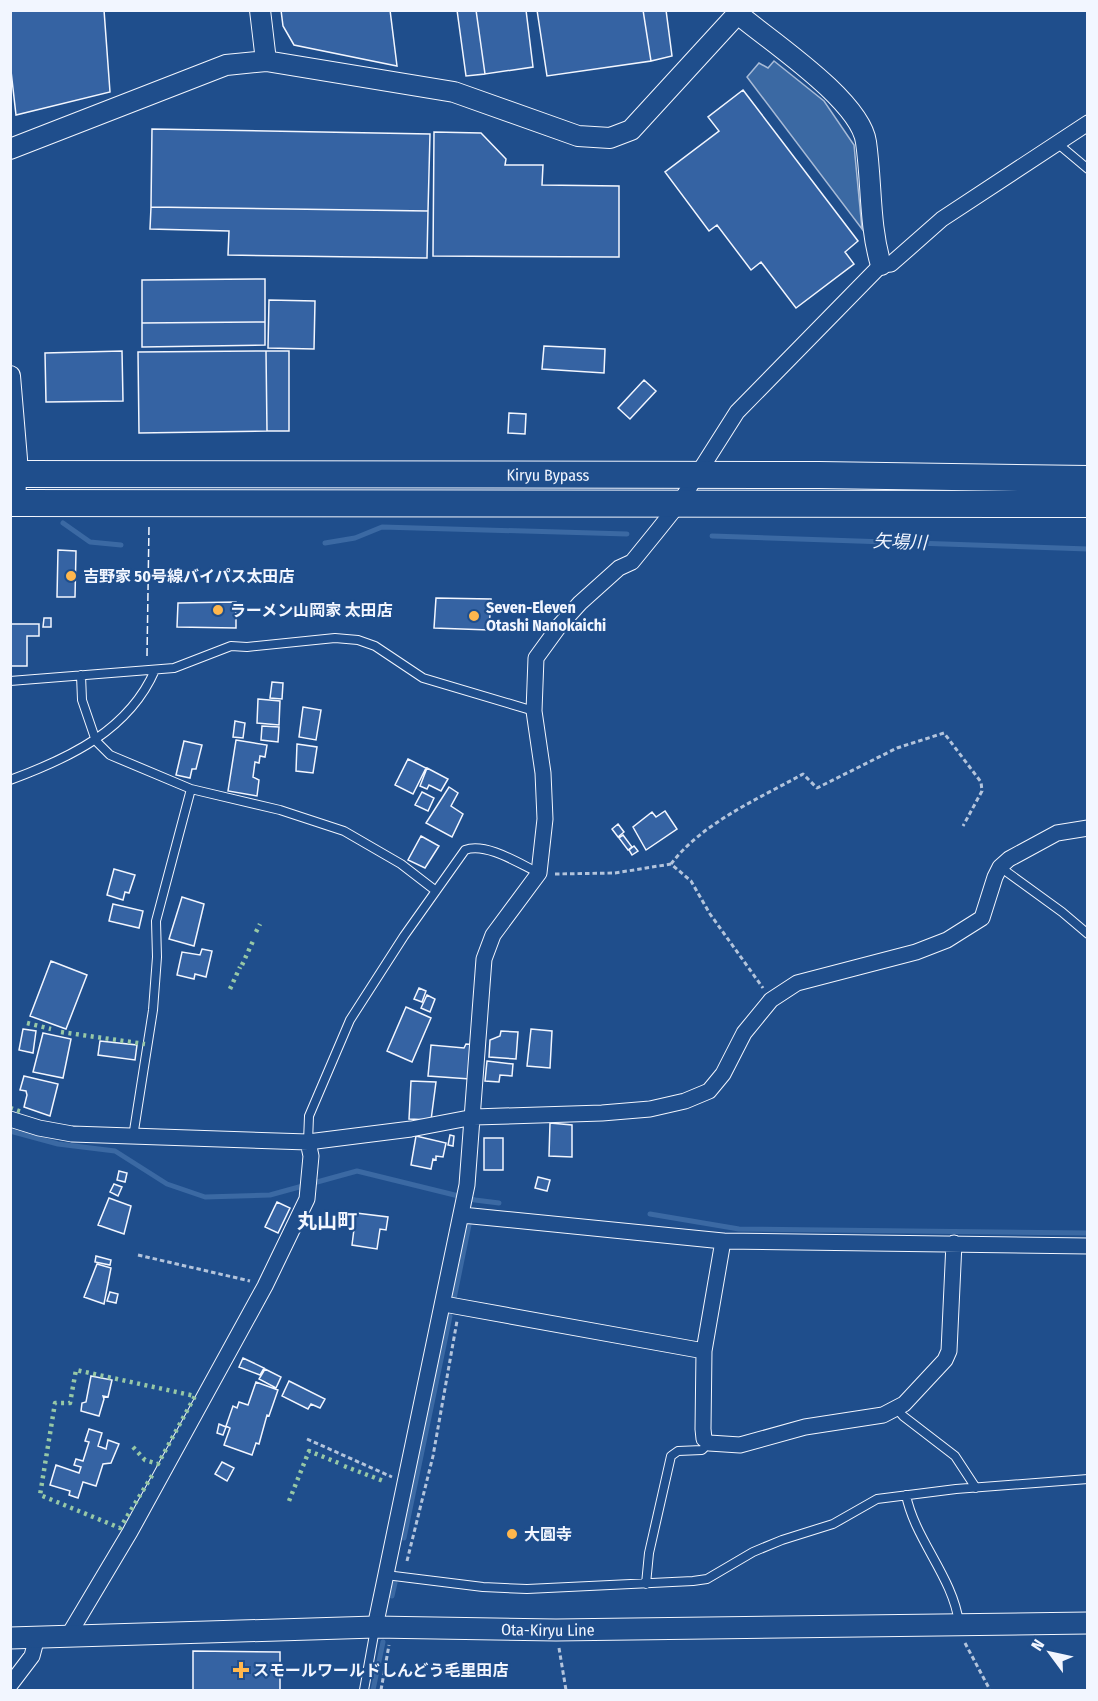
<svg xmlns="http://www.w3.org/2000/svg" width="1098" height="1701" viewBox="0 0 1098 1701" font-family="'Fira Sans Condensed','Noto Sans JP',sans-serif">
<style>
.water{fill:#3b69a3;stroke:#a8bbd7;stroke-width:1.5}
.lines{fill:none;stroke-linecap:round;stroke-linejoin:round}
.stream{stroke:#3b69a3;stroke-width:5}
.building{fill:#3563a3;stroke:#f2f6ff;stroke-width:1.5}
.service-casing{stroke:#f2f6ff;stroke-width:10}
.minor-casing{stroke:#f2f6ff;stroke-width:17}
.tertiary-casing{stroke:#f2f6ff;stroke-width:22}
.secondary-casing{stroke:#f2f6ff;stroke-width:23}
.trunk-casing{stroke:#f2f6ff;stroke-width:28}
.path{stroke:#b3c4dc;stroke-width:3;stroke-dasharray:4.5 3;stroke-linecap:butt}
.service{stroke:#1f4e8c;stroke-width:8}
.minor{stroke:#1f4e8c;stroke-width:15}
.tertiary{stroke:#1f4e8c;stroke-width:20}
.secondary{stroke:#1f4e8c;stroke-width:21}
.trunk{stroke:#1f4e8c;stroke-width:26}
.hedge{stroke:#97c8a6;stroke-width:4.5;stroke-dasharray:3 4.5;stroke-linecap:butt}
.fence{stroke:#f2f6ff;stroke-width:1.5;stroke-dasharray:8 3;stroke-linecap:butt}
.poi-dot{fill:#ffb74d;stroke:#1f4e8c;stroke-width:2}
.labels{text-anchor:middle;dominant-baseline:central;stroke-width:4.5;stroke-linejoin:round;paint-order:stroke}
.street-label{font-size:16px;fill:#f2f6ff;stroke:#1f4e8c}
.poi-label{font-size:16px;font-weight:bold;fill:#f2f6ff;stroke:#1f4e8c;text-anchor:start}
.water-label{font-size:18px;font-style:italic;fill:#f2f6ff;stroke:#1f4e8c}
.quarter-label{font-size:20px;font-weight:bold;fill:#f2f6ff;stroke:#1f4e8c}
</style>
<rect width="100%" height="100%" fill="#1f4e8c"/>
<path class="water" d="M774,61L824,101L854,145L862,229L747,77L759,63L768,68Z"/>
<g class="lines">
<path class="stream" d="M63,523L90,542L121,545
M712,536L1088,549
M325,543L355,538L382,527L627,534
M10,1131L58,1144L115,1151L167,1184L205,1197L270,1195L357,1171L475,1200L499,1203
M650,1214L739,1229L1088,1233
M454,1299L469,1225
M404,1538L450,1316
M392,1596L395,1583
M373,1690L383,1642"/>
</g>
<path class="building" d="M10,10H104L110,92L16,115L10,62Z
M281,10H390L397,66L294,45L283,26Z
M457,10H476L485,74L466,76Z
M476,10H526L533,67L485,74Z
M537,10H643L651,61L547,76Z
M643,10H666L672,56L651,61Z
M743,90L858,241L845,252L854,264L796,308L761,262L751,270L717,225L709,231L665,172L719,131L708,117Z
M152,129L430,134L428,211L151,207Z
M434,132L481,133L506,159L505,165H543L542,185L619,186V257L433,256Z
M151,207L428,211L427,258L228,255L229,231L150,229Z
M265,279V322L142,323V280Z
M269,300L315,301L314,349L268,348Z
M265,322V345L142,347V323Z
M544,346L605,349L604,373L542,369Z
M122,351L123,401L46,402L45,353Z
M266,351L267,431L139,433L138,352Z
M266,351H289V431H267Z
M644,380L656,391L630,419L618,408Z
M509,413L526,414L525,434L508,433Z
M58,550L76,551L75,597H57Z
M436,598L491,599L489,630L434,628Z
M236,602V628L177,627L178,603Z
M44,618H51V627H43Z
M10,624H39V636H27V666H10Z
M272,682L283,683L282,699L270,698Z
M258,699L280,701L279,725L257,723Z
M303,707L321,710L316,740L299,737Z
M235,721L245,723L243,738L233,737Z
M262,726L279,727L278,742L261,740Z
M236,740L267,745L265,757L260,756L259,763L255,762L253,777L259,780L257,796L228,791Z
M184,741L202,745L196,769H192L190,778L176,775Z
M297,744L317,747L313,773L296,771Z
M408,759L426,768L413,794L395,785Z
M427,768L448,779L441,791L429,785L427,789L420,786Z
M449,787L458,793L451,806L463,814L452,837L426,823Z
M422,792L434,798L428,811L415,805Z
M665,811L677,829L646,850L633,827L652,812L656,817Z
M618,824L624,832L618,837L612,829Z
M623,835L632,847L628,850L619,838Z
M421,836L439,846L425,868L408,860Z
M634,846L638,851L632,855L629,850Z
M114,869L135,875L129,893L125,892L123,900L107,895Z
M182,897L204,904L194,946L169,939Z
M113,904L143,911L139,928L109,921Z
M202,949L212,951L206,977L195,974L194,979L177,975L182,952L200,955Z
M51,961L87,975L66,1029L30,1016Z
M419,988L426,991L422,1002L414,999Z
M427,995L435,999L430,1012L421,1008Z
M406,1007L431,1018L412,1062L387,1051Z
M23,1029L36,1031L33,1053L19,1050Z
M531,1029L552,1031L550,1068L527,1066Z
M501,1031L518,1032L516,1059L489,1057L490,1040L500,1036Z
M43,1033L71,1039L63,1078L33,1072Z
M100,1041L137,1045L135,1060L98,1055Z
M466,1044L478,1045L470,1079L428,1076L431,1045L464,1048Z
M487,1061L513,1064L512,1076L500,1075L499,1082L485,1081Z
M24,1076L58,1084L50,1116L24,1107L27,1095L26,1091L20,1090Z
M411,1081L436,1082L431,1120L409,1119Z
M550,1123L572,1125V1157L549,1156Z
M450,1135L454,1136L453,1146L448,1145Z
M416,1136L446,1143L443,1157L436,1156V1160L433,1159L431,1169L411,1165Z
M484,1138H503V1170H484Z
M119,1171L127,1173L125,1182L117,1180Z
M538,1177L550,1180L547,1191L535,1188Z
M114,1184L122,1187L118,1196L110,1192Z
M109,1198L131,1206L124,1234L98,1225Z
M277,1202L290,1208L278,1233L265,1227Z
M356,1213L388,1217L386,1230L380,1229L377,1249L352,1245Z
M96,1256L111,1260L110,1265L95,1262Z
M97,1264L111,1268L104,1304L84,1297Z
M110,1292L118,1294L116,1303L107,1301Z
M243,1358L264,1368L260,1375L239,1367Z
M265,1369L281,1377L276,1388L259,1379Z
M91,1376L112,1380L108,1397L103,1396L104,1399L99,1416L81,1411L82,1403L86,1402Z
M289,1381L325,1399L320,1408L311,1404L308,1409L282,1396Z
M256,1382L278,1390L269,1416L267,1415L259,1444L256,1443L252,1455L224,1445L230,1428L226,1426L233,1406L237,1408L239,1402L248,1405Z
M219,1424L226,1427L223,1435L217,1433Z
M89,1429L102,1433L98,1446L106,1449L108,1440L119,1444L111,1463L103,1464L96,1486L83,1482L78,1498L69,1495L70,1491L50,1485L56,1465L79,1473L81,1467L74,1465L76,1459L83,1461L89,1442L85,1441Z
M222,1462L234,1468L227,1481L215,1474Z
M193,1651L280,1652V1690H193Z"/>
<g class="lines">
<defs>
<path id="service" d="M1057,143L1088,169
M81,675L82,700L96,741L110,755L191,789L280,810L344,831L401,864L436,891
M10,681L174,668L231,646L247,647L335,638L358,640L375,646L423,678L534,711
M10,780C70,758 129,730 155,670
M1000,867L1062,912L1088,934
M133,1137L153,1010L157,957L156,921L191,789
M308,1142L309,1116L350,1020L404,936L465,850C486,842 520,864 539,873
M897,1409L903,1416L955,1456L976,1488
M906,1495C915,1540 953,1577 959,1623
M386,1575L483,1587L527,1589L693,1581L707,1579L753,1552L782,1540L833,1524L877,1499L956,1489L1088,1479
M646,1584L649,1553L671,1456L678,1451L702,1450L709,1443
M364,1690L375,1629"/>
<path id="minor" d="M10,1119L39,1128L72,1134L308,1142L411,1129L474,1117L602,1113L650,1109L685,1101L709,1091L723,1074L744,1033L771,1000L797,983L916,952L947,940L982,918L995,877L1000,867L1009,859L1057,833L1088,828
M462,1215L723,1241L1088,1246
M723,1241L704,1351L703,1429L704,1439L709,1443L740,1445L805,1427L883,1415L904,1404L945,1360L949,1351L954,1243
M444,1304L704,1351
M375,1627L467,1185L484,959L493,935L539,873L545,819L543,773L534,711L536,658L560,625L580,603L619,568L632,562L658,530L678,505L737,412L881,265L891,264L942,219L1088,123
M68,1636L130,1532L265,1286L307,1199L311,1156L308,1142
M10,1685L32,1656L37,1637"/>
<path id="tertiary" d="M260,10L266,61
M737,10L738,14C770,41 860,100 866,142C872,184 869,225 881,265
M10,149L226,65L266,61L454,92L578,136L610,138L631,130L741,10
M10,376L17,459L15,503"/>
<g id="secondary">
<path id="s1" d="M10,1638L375,1627L556,1630L1088,1623"/>
</g>
<g id="trunk">
<path id="s2" d="M10,474L820,475L1088,479"/>
<path d="M10,503L1088,504"/>
</g>
</defs>
<use href="#service" class="service-casing"/>
<use href="#minor" class="minor-casing"/>
<use href="#tertiary" class="tertiary-casing"/>
<use href="#secondary" class="secondary-casing"/>
<use href="#trunk" class="trunk-casing"/>
<path class="path" d="M671,864C702,823 758,799 803,774L817,788L897,748L944,733L981,782L982,791L963,826
M555,874L615,873L671,864L691,881L710,914L763,988
M138,1255L250,1281
M307,1439L392,1477
M407,1561L433,1456L457,1321
M965,1643L990,1690
M559,1648L566,1690
M381,1690L389,1645"/>
<use href="#service" class="service"/>
<use href="#minor" class="minor"/>
<use href="#tertiary" class="tertiary"/>
<use href="#secondary" class="secondary"/>
<use href="#trunk" class="trunk"/>
<path class="hedge" d="M256,932L260,924
M242,965L253,941
M230,989L240,967
M27,1023L51,1029
M61,1032L145,1044
M10,1108L22,1112
M133,1447L145,1460L158,1464L195,1396L76,1370L70,1403H55L40,1495L120,1528L153,1474
M344,1466L386,1482
M289,1501L309,1451L341,1464"/>
<path class="fence" d="M147,656L149,526"/>
</g>
<g class="poi-dot">
<circle cx="71" cy="576" r="6"/>
<circle cx="218" cy="610" r="6"/>
<circle cx="474" cy="616" r="6"/>
<circle cx="512" cy="1534" r="6"/>
<path d="M238 1661h6v6h6v6h-6v6h-6v-6h-6v-6h6z"/>
</g>
<g class="labels">
<g class="street-label">
<text stroke="none"><textPath href="#s2" startOffset="538">Kiryu Bypass</textPath></text>
<text stroke="none"><textPath href="#s1" startOffset="538">Ota-Kiryu Line</textPath></text>
</g>
<g class="poi-label">
<text x="83" y="576">吉野家 50号線バイパス太田店</text>
<text x="486" y="607">Seven-Eleven<tspan x="486" dy="18">Otashi Nanokaichi</tspan></text>
<text x="230" y="610">ラーメン山岡家 太田店</text>
<text x="524" y="1534">大圓寺</text>
<text x="253" y="1670">スモールワールドしんどう毛里田店</text>
</g>
<g class="water-label">
<text transform="translate(900 542) rotate(2)">矢場川</text>
</g>
<g class="quarter-label">
<text x="327" y="1221">丸山町</text>
</g>
</g>
<rect width="1098" height="1701" fill="none" stroke="#f2f6ff" stroke-width="24"/>
<g transform="translate(1050 1653) rotate(303)" stroke="#1f4e8c" stroke-width="4.5" paint-order="stroke">
<path d="M0-4.5L10 22L0 15L-10 22Z" fill="#f2f6ff"/>
<text y="-9" font-size="16" font-weight="bold" text-anchor="middle" fill="#f2f6ff">N</text>
</g>
</svg>
